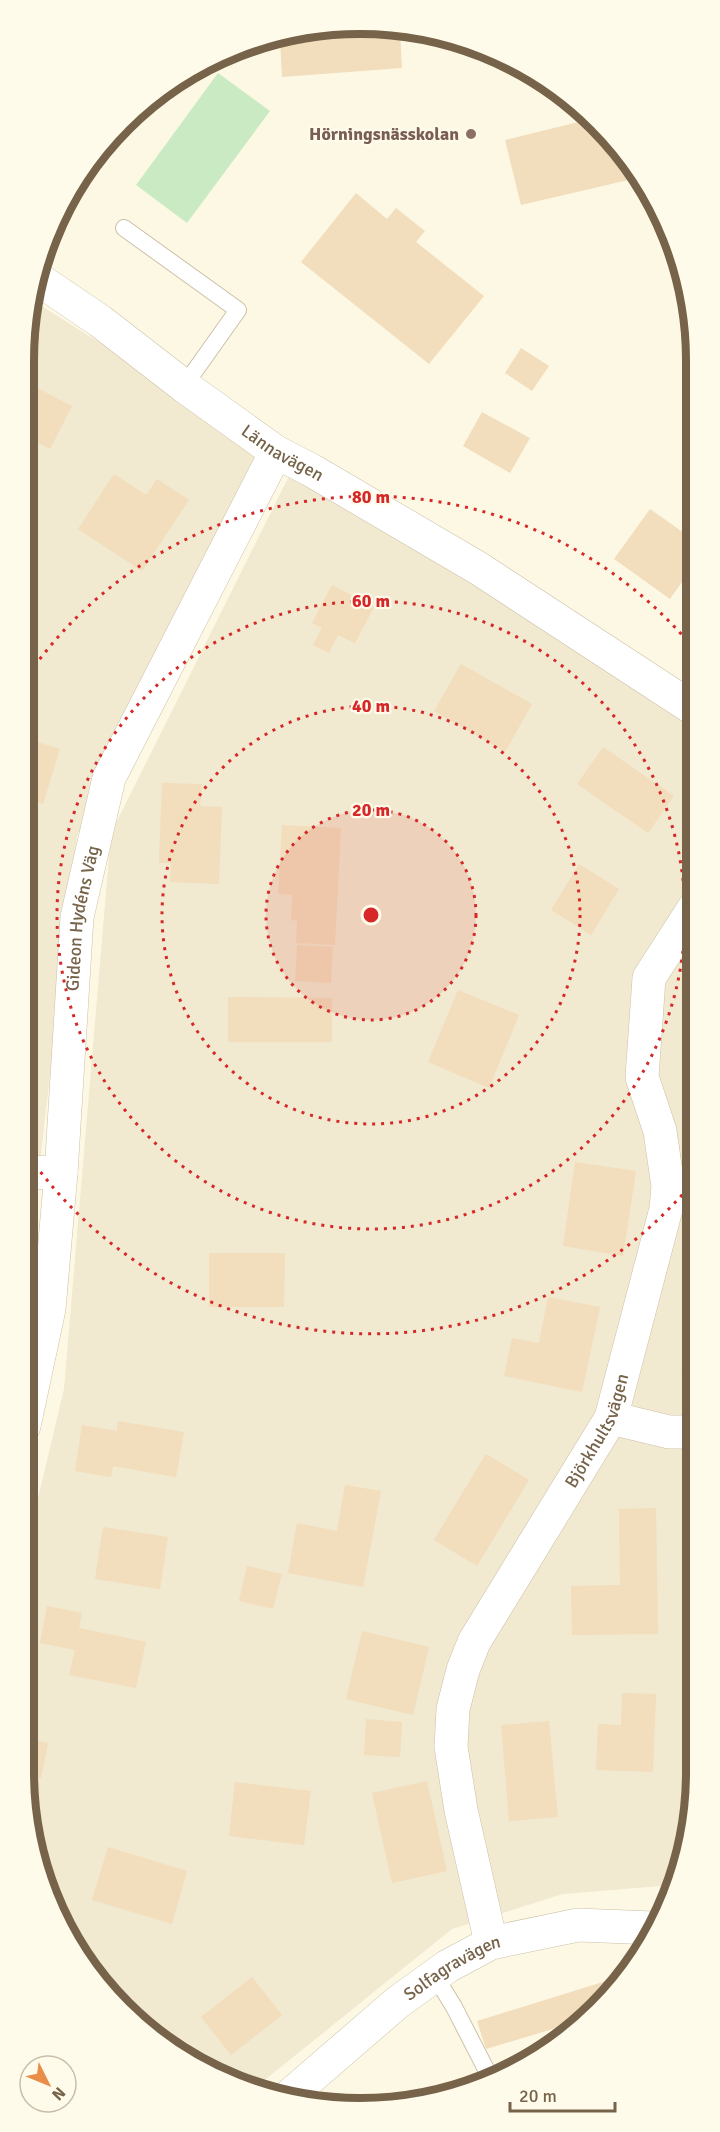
<svg xmlns="http://www.w3.org/2000/svg" width="720" height="2132" viewBox="0 0 720 2132" font-family="Signika,sans-serif">
<style>
.residential{fill:#f1e9d0}
.green{fill:#caeac3}
.building{fill:#f2ddbc}
.lines{fill:none;stroke-linecap:round;stroke-linejoin:round}
.service-casing{stroke:#ccc0a8;stroke-width:18}
.minor-casing{stroke:#ccc0a8;stroke-width:34}
.tertiary-casing{stroke:#ccc0a8;stroke-width:34}
.service{stroke:#fff;stroke-width:16}
.minor{stroke:#fff;stroke-width:33}
.tertiary{stroke:#fff;stroke-width:33}
.ring{fill:none;stroke:#d62828;stroke-width:3;stroke-dasharray:3 6}
.education-dot{fill:#8d6e63;stroke:#fffbeb;stroke-width:2}
.labels{text-anchor:middle;dominant-baseline:central;stroke-width:4.5;stroke-linejoin:round;paint-order:stroke}
.education-label{font-size:18px;font-weight:bold;fill:#785e54;stroke:#fffbeb;text-anchor:end}
.street-label{font-size:18px;fill:#766349;stroke:#fffbeb}
.rim{fill:none;stroke:#766349;stroke-width:8}
.centre{fill:#d62828;stroke:#fffbeb;stroke-width:3}
.ring-label{font-size:18px;text-anchor:middle;font-weight:bold;fill:#d62828;stroke:#fffbeb;stroke-width:4.5;stroke-linejoin:round;paint-order:stroke}
</style>
<rect width="100%" height="100%" fill="#fdf8e4"/>
<path class="residential" d="M32,300L265,447L77,836L24,1304V360Z
M297,460L694,713L696,1772L685,1859L673,1885L563,1894L452,1929L256,2087L211,2073L108,1994L49,1900L24,1772V1557L64,1389L111,833Z"/>
<path class="green" d="M218,73L270,111L187,223L136,185Z"/>
<path class="building" d="M316,27L400,32L402,68L282,77L280,39Z
M591,119L613,139L637,178L521,205L505,140Z
M356,193L387,219L396,208L425,231L416,242L484,296L429,364L301,262Z
M669,228L690,306L685,307L666,229Z
M521,348L549,366L532,391L505,373Z
M693,355V384L685,357Z
M37,388L72,406L50,449L24,435V398L30,401Z
M482,412L530,438L510,473L463,446Z
M114,474L146,495L157,479L189,500L142,571L78,529Z
M650,509L694,540V565L670,599L614,559Z
M694,523V538L687,533Z
M332,585L374,607L355,643L338,635L329,653L313,645L322,628L312,623Z
M461,664L532,704L505,752L434,711Z
M31,740L60,749L43,804L24,798V761Z
M603,747L674,796L648,833L577,784Z
M162,783L202,784L200,806L222,807L219,884L170,882L171,863H159Z
M282,825L341,828L335,945L296,943L297,921L291,920L292,895L278,894Z
M579,864L619,889L591,935L551,910Z
M297,945L333,947L331,983L295,981Z
M458,990L519,1015L489,1088L428,1062Z
M228,997L332,998V1042H228Z
M24,1032H27L26,1058H24Z
M575,1162L636,1171L623,1256L563,1246Z
M209,1253H285L284,1307H209Z
M548,1297L600,1307L582,1392L504,1376L512,1338L539,1343Z
M690,1329L695,1330V1377L681,1374Z
M118,1421L184,1432L176,1477L113,1466L111,1477L75,1471L82,1425L117,1431Z
M486,1454L529,1480L477,1566L434,1540Z
M345,1485L381,1491L363,1587L288,1573L297,1523L337,1531Z
M656,1508L658,1634L572,1635L571,1586L620,1585L619,1509Z
M103,1527L168,1537L160,1589L95,1579Z
M247,1566L282,1574L273,1609L239,1601Z
M47,1606L82,1613L79,1628L146,1642L136,1688L69,1675L75,1650L40,1643Z
M362,1631L429,1647L413,1715L346,1699Z
M622,1693L656,1694L653,1772L596,1770L598,1724L621,1725Z
M366,1719L402,1722L400,1757L364,1755Z
M549,1721L558,1817L509,1821L501,1725Z
M24,1738L48,1743L41,1778L25,1775Z
M427,1781L447,1871L392,1883L372,1793Z
M235,1782L311,1791L304,1845L229,1836Z
M38,1844L44,1845L41,1859Z
M108,1847L187,1871L172,1924L92,1900Z
M622,1976L576,2022L486,2049L477,2021Z
M252,1977L282,2015L231,2055L201,2017Z"/>
<g class="lines">
<defs>
<path id="service" d="M124,228L238,310L184,386
M435,1976L454,2007L490,2077"/>
<g id="minor">
<path id="s1" d="M35,277L100,321L184,386L276,452L311,470L478,568L694,709"/>
<path d="M24,1172L61,1173"/>
<path d="M611,1418L669,1432H695"/>
<path id="s2" d="M24,1426L49,1309L61,1173L77,917L109,778L276,452"/>
<path id="s3" d="M491,1943L461,1810L451,1747L453,1709L463,1670L474,1642L611,1418L666,1209L668,1186L660,1131L642,1077L649,978L694,908"/>
</g>
<g id="tertiary">
<path id="s4" d="M288,2097L398,2002L448,1966L491,1943L578,1925L653,1928"/>
</g>
</defs>
<use href="#service" class="service-casing"/>
<use href="#minor" class="minor-casing"/>
<use href="#tertiary" class="tertiary-casing"/>
<use href="#service" class="service"/>
<use href="#minor" class="minor"/>
<use href="#tertiary" class="tertiary"/>
</g>
<circle cx="371" cy="915" r="105" fill="#d62828" fill-opacity=".12"/>
<g class="ring">
<circle cx="371" cy="915" r="105"/>
<circle cx="371" cy="915" r="209"/>
<circle cx="371" cy="915" r="314"/>
<path d="M694 1181A418 418 0 0 1 24 1149M24 681A418 418 0 0 1 694 649"/>
</g>
<circle class="education-dot" cx="471" cy="134" r="6"/>
<g class="labels">
<g class="education-label">
<text x="459" y="134">Hörningsnässkolan</text>
</g>
<g class="street-label">
<text stroke="none"><textPath href="#s1" startOffset="304">Lännavägen</textPath></text>
<text stroke="none"><textPath href="#s2" startOffset="512">Gideon Hydéns Väg</textPath></text>
<text stroke="none"><textPath href="#s3" startOffset="554">Björkhultsvägen</textPath></text>
<text stroke="none"><textPath href="#s4" startOffset="210">Solfagravägen</textPath></text>
</g>
</g>
<path d="M0 0H720V2132H0ZM360 34H360A326 326 0 0 1 686 360V1772A326 326 0 0 1 360 2098H360A326 326 0 0 1 34 1772V360A326 326 0 0 1 360 34Z" fill="#fffbeb" fill-rule="evenodd"/>
<path class="rim" d="M360 34H360A326 326 0 0 1 686 360V1772A326 326 0 0 1 360 2098H360A326 326 0 0 1 34 1772V360A326 326 0 0 1 360 34Z"/>
<circle cx="371" cy="915" r="9" class="centre"/>
<g class="ring-label">
<text x="371" y="503">80 m</text>
<text x="371" y="607">60 m</text>
<text x="371" y="712">40 m</text>
<text x="371" y="816">20 m</text>
</g>
<g transform="translate(48 2084) rotate(133)"><circle r="28" fill="#fffbeb" stroke="#c8beaa" stroke-width="1.5"/>
<path d="M0-4.5L10 22L0 15L-10 22Z" fill="#e88e48"/>
<text y="-9" font-size="16" font-weight="bold" text-anchor="middle" fill="#766349">N</text>
</g>
<path d="M510 2102v9h105v-9" fill="none" stroke="#766349" stroke-width="3"/>
<text x="519" y="2102" font-size="18" fill="#766349" stroke="#fffbeb" stroke-width="4.5" paint-order="stroke">20 m</text>
</svg>
